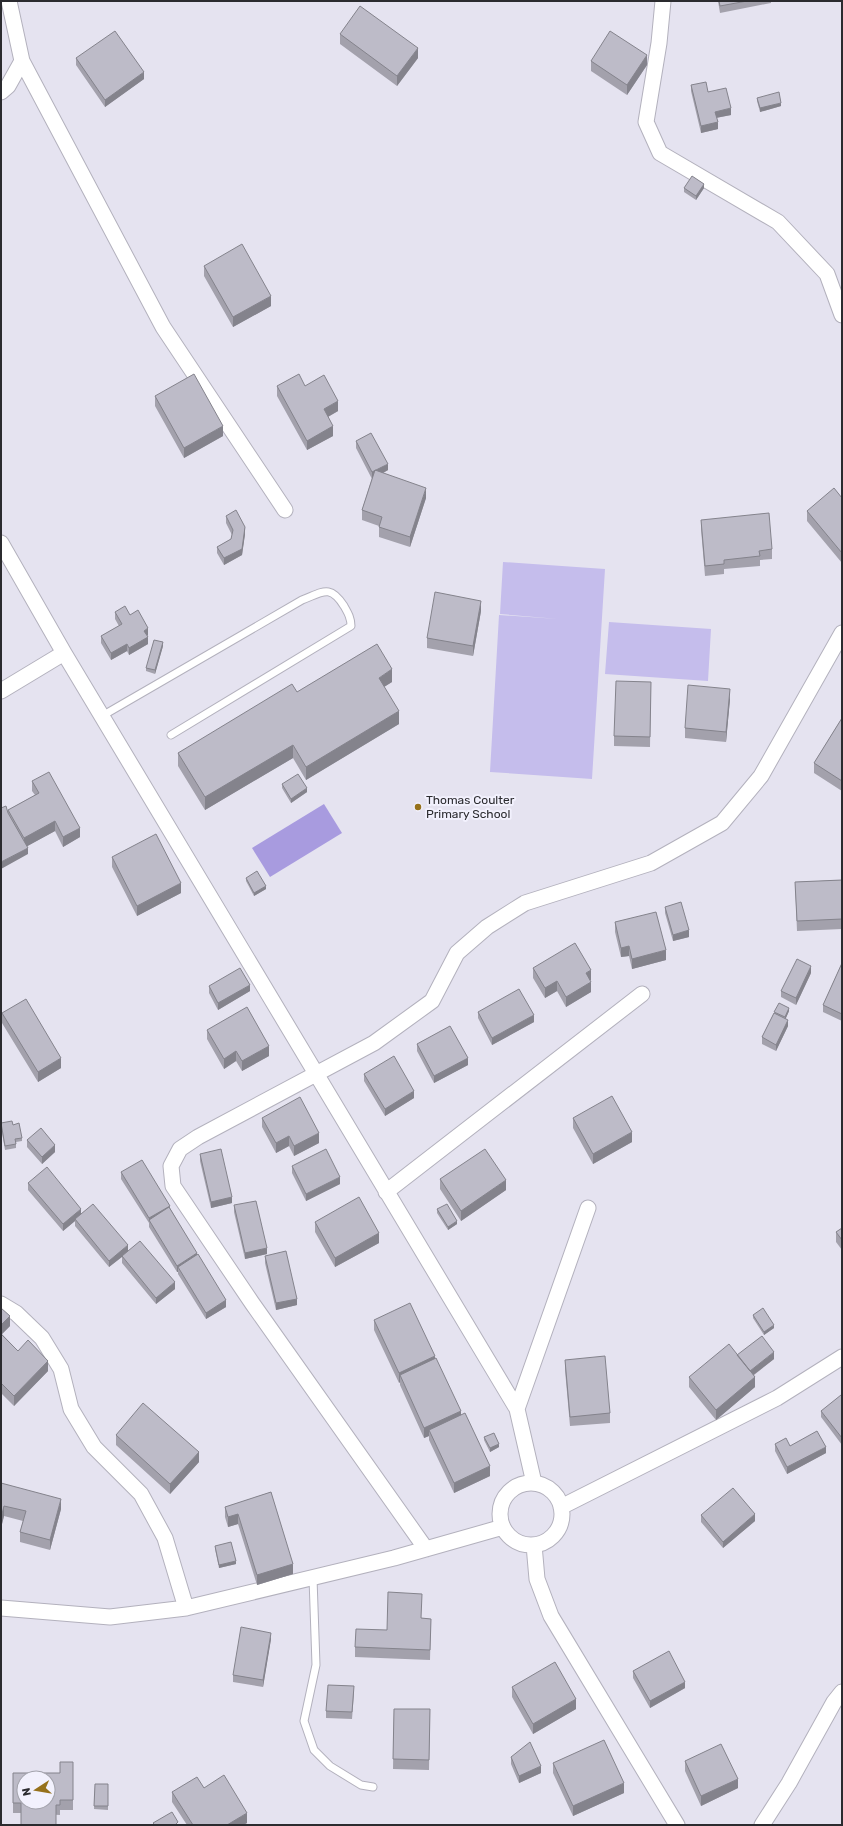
<svg xmlns="http://www.w3.org/2000/svg" width="843" height="1826" viewBox="0 0 843 1826" font-family="Rubik,sans-serif">
<style>
.green{fill:#c5bdec}
.water{fill:#a89bdf}
.lines{fill:none;stroke-linecap:round;stroke-linejoin:round}
.service-casing{stroke:#b3b1bd;stroke-width:9}
.minor-casing{stroke:#b3b1bd;stroke-width:17}
.service{stroke:#fff;stroke-width:7}
.minor{stroke:#fff;stroke-width:15}
.wall{fill:#a3a1ac}
.shaded-wall{fill:#84838c}
.building{fill:#bdbbc8;stroke:#84838c;fill-rule:evenodd}
.poi-dot{fill:#96711b;stroke:#f2f1fd;stroke-width:1.5}
.labels{text-anchor:middle;dominant-baseline:central;stroke-width:4;stroke-linejoin:round;paint-order:stroke}
.poi-label{font-size:12px;fill:#2b2b2f;stroke:#f2f1fd;text-anchor:start}
</style>
<rect width="100%" height="100%" fill="#e5e3f0"/>
<path class="green" d="M503,562L605,569L592,779L490,772L499,615L558,619L500,614Z
M609,622L711,629L708,681L605,674Z"/>
<path class="water" d="M324,804L342,833L270,877L252,848Z"/>
<g class="lines">
<defs>
<path id="service" d="M102,716L302,600C323,592 330,584 344,606C348,613 351,618 351,626L171,735
M313,1578L316,1665L304,1721L314,1750L330,1766L361,1785L373,1787"/>
<path id="minor" d="M663,1L659,43L646,122L660,153L778,222L827,274L842,315
M22,61L163,327L285,510
M1,92L8,86L22,61L9,1
M1,543L64,653L517,1409L534,1483
M1,691L64,653
M386,1192L642,994
M1,1304L16,1313L42,1338L61,1369L71,1409L94,1447L141,1494L165,1538L186,1608
M517,1409L588,1208
M500 1514a31 31 0 1 1 62 0a31 31 0 1 1-62 0Z
M561,1507L777,1398L842,1357
M534,1545L537,1579L551,1616L677,1825
M426,1549L252,1303L173,1186L171,1166L180,1149L198,1137L374,1043L432,1001L457,953L487,927L525,903L651,863L722,823L761,776L842,633
M1,1608L110,1617L186,1608L394,1558L503,1527
M762,1825L789,1783L834,1702L842,1692"/>
</defs>
<use href="#service" class="service-casing"/>
<use href="#minor" class="minor-casing"/>
<use href="#service" class="service"/>
<use href="#minor" class="minor"/>
</g>
<path class="wall" d="M718,1H771V3L720,13Z
M340,34L418,58L397,86L340,44Z
M76,58L144,79L105,107L76,65Z
M591,61L647,65L627,95L591,71Z
M691,85L708,92L731,115L716,118L718,129L701,133L691,91Z
M757,98L781,106L760,112L757,101Z
M684,188H704L696,200L684,192Z
M204,266L271,306L233,327L204,276Z
M277,386H305L338,411L328,417L333,436L307,450L277,396Z
M155,396L223,436L184,458L155,406Z
M356,441L388,470L383,473L426,498L410,547L379,537V526L362,520V510L372,478V479L356,448Z
M842,498V563L807,521V511Z
M226,516L245,534L242,555L224,565L217,553V547L231,539L232,535L226,523Z
M701,520L772,549V559L760,560V566L724,569V574L705,576L701,529Z
M481,611L473,656L427,648V638Z
M115,612L130,615L148,635L147,636L148,644L129,655L127,651L111,660L101,643V636L119,626L115,619Z
M163,646L155,674L146,671V668Z
M392,682L384,687L399,724L306,780L293,758L205,810L178,766V753L297,692Z
M651,682L650,747L614,746V736Z
M730,699L726,742L685,738V728Z
M842,718V791L814,773V763Z
M32,781L80,837L63,847L55,831L27,846L28,854L8,813V810L35,795L32,791Z
M282,784L307,792L291,803L282,788Z
M112,857L181,893L137,916L112,867Z
M246,878L266,889L254,896L246,881Z
M842,880V929L797,931L795,882Z
M665,907L689,937L673,941L665,913Z
M615,922L666,960L632,969L629,956L621,957L615,932Z
M842,963V1021L823,1012V1005Z
M533,968L591,980H590L591,992L566,1007L557,991L545,998L533,978Z
M811,973L796,1005L781,997V991Z
M209,986L250,991L218,1010L209,993Z
M789,1011L786,1018L788,1026L776,1051L762,1044V1037L774,1013Z
M478,1012L534,1022L492,1045L478,1018Z
M2,1013L61,1068L38,1082L2,1023Z
M207,1030L269,1056L242,1071L236,1061L224,1069L207,1039Z
M417,1044L468,1065L434,1083L417,1051Z
M364,1074L414,1098L385,1116L364,1081Z
M262,1118L319,1143L294,1156L289,1146L276,1153L262,1127Z
M573,1118L632,1142L593,1164L573,1128Z
M1,1123L13,1125L22,1138V1141L16,1142V1148L5,1150L1,1127Z
M27,1140L55,1152L42,1164L27,1147Z
M200,1154L232,1203L211,1208L200,1161Z
M292,1166L340,1184L306,1201L292,1173Z
M121,1172L170,1208L197,1255L226,1307L206,1319L178,1274V1272H177L149,1227V1223L121,1179Z
M440,1179L506,1190L461,1221L440,1189Z
M28,1183L81,1214L175,1289L156,1304L122,1263V1257L109,1267L75,1226V1221L63,1231L28,1190Z
M234,1205L267,1254L245,1259L234,1212Z
M437,1209L457,1224L448,1230L437,1213Z
M315,1222L379,1243L335,1267L315,1232Z
M842,1228V1250L836,1242V1232Z
M265,1256L297,1305L276,1310L265,1263Z
M1,1308L10,1326L2,1334L18,1351L48,1371L14,1406L1,1393Z
M753,1315L774,1328L764,1335L753,1318Z
M374,1320L435,1359L461,1415L490,1476L454,1493L429,1440V1436L424,1438L400,1385V1382L399,1383L374,1330Z
M737,1355L774,1359L754,1375L755,1387L716,1420L689,1387V1377Z
M565,1360L610,1413V1423L570,1426L565,1370Z
M842,1397V1445L821,1417V1411Z
M116,1435L199,1462L170,1494L116,1445Z
M484,1437L499,1447L490,1452L484,1440Z
M775,1444L790,1446L826,1453L787,1474L775,1451Z
M1,1483L61,1509L50,1550L20,1542V1532L23,1521L4,1516L1,1528Z
M271,1492L293,1574L257,1585L238,1524L228,1527L225,1517V1507Z
M701,1515L755,1521L723,1548L701,1522Z
M215,1546L236,1564L219,1568L215,1549Z
M421,1618L431,1619L430,1660L355,1657V1647L387,1630Z
M271,1639L263,1687L233,1682V1675Z
M633,1671L685,1688L650,1708L633,1678Z
M512,1687L576,1709L533,1734L512,1697Z
M354,1693L352,1719L326,1718V1711Z
M394,1709H430L429,1770L393,1769Z
M511,1757L541,1773L519,1783L511,1764Z
M685,1761L738,1788L701,1806L685,1771Z
M73,1762V1810H60V1815L21,1813H13V1773H60Z
M553,1763L624,1793L573,1816L553,1773Z
M95,1784H108V1810L94,1809Z
M204,1788L247,1823L243,1825H187L172,1802V1792Z"/>
<path class="shaded-wall" d="M418,48V58L397,86V76Z
M647,55V65L627,95V85Z
M144,72V79L105,107V100Z
M781,103V106L760,112V108Z
M731,108V115L715,118V112Z
M718,122V129L701,133V126Z
M704,184V188L696,200V196Z
M271,296V306L233,327V317Z
M338,401V411L324,419V409Z
M223,426V436L184,458V448Z
M333,426V436L307,450V441Z
M388,464V470L372,479V472Z
M426,488V498L410,547V537Z
M245,527V534L242,555L224,565V558Z
M481,601V611L473,656V646Z
M148,628V635L144,638V631Z
M148,637V644L129,655V648Z
M163,642V646L155,674V670Z
M127,644V651L111,660V653Z
M392,669V682L379,690V678Z
M730,689V699L726,742V732Z
M399,711V724L306,780V767Z
M293,745V758L205,810V797Z
M307,788V792L291,803V799Z
M55,821V831L24,848V838Z
M80,828V837L63,847V837Z
M28,848V854L1,869V862Z
M181,883V893L137,916V906Z
M266,886V889L254,896V893Z
M689,930V937L673,941V935Z
M629,946V956L621,957V948Z
M666,950V960L632,969V959Z
M811,966V973L796,1005V998Z
M591,970V980L586,983V973Z
M557,981V991L545,998V988Z
M591,982V992L566,1007V997Z
M250,985V991L218,1010V1003Z
M789,1008V1011L785,1020V1017Z
M534,1015V1022L492,1045V1038Z
M788,1020V1026L776,1051V1045Z
M269,1046V1056L242,1071V1061Z
M236,1051V1061L224,1069V1059Z
M61,1058V1068L38,1082V1072Z
M468,1058V1065L434,1083V1076Z
M414,1091V1098L385,1116V1109Z
M632,1132V1142L593,1164V1154Z
M319,1133V1143L294,1156V1146Z
M289,1136V1146L276,1153V1143Z
M55,1145V1152L42,1164V1157Z
M340,1177V1184L306,1201V1194Z
M506,1180V1190L461,1221V1211Z
M232,1197V1203L211,1208V1202Z
M170,1206V1212L149,1221V1218Z
M81,1209V1216L75,1219V1221L63,1231V1224Z
M457,1221V1224L448,1230V1227Z
M379,1233V1243L335,1267V1258Z
M128,1245V1252L109,1267V1261Z
M267,1248V1254L245,1259V1253Z
M197,1253V1260L178,1267V1272H177V1266Z
M175,1282V1289L156,1304V1298Z
M297,1299V1305L276,1310V1303Z
M226,1300V1307L206,1319V1313Z
M10,1316V1326L1,1335V1325Z
M774,1325V1328L764,1335V1332Z
M774,1352V1359L748,1379V1373Z
M435,1356V1366L400,1375V1382L399,1383V1373Z
M48,1361V1371L14,1406V1396Z
M755,1377V1387L716,1420V1410Z
M461,1411V1421L429,1430V1436L424,1438V1428Z
M499,1444V1447L490,1452V1448Z
M826,1447V1453L787,1474V1467Z
M199,1452V1462L170,1494V1484Z
M490,1466V1476L454,1493V1483Z
M61,1499V1509L50,1550V1540Z
M4,1506V1516L1,1528V1518Z
M238,1514V1524L228,1527V1517Z
M755,1514V1521L723,1548V1542Z
M236,1561V1564L219,1568V1565Z
M293,1564V1574L257,1585V1575Z
M271,1633V1639L263,1687V1680Z
M685,1682V1688L650,1708V1701Z
M576,1699V1709L533,1734V1724Z
M541,1766V1773L519,1783V1776Z
M738,1779V1788L701,1806V1796Z
M624,1783V1793L573,1816V1806Z
M247,1813V1823L243,1825H227Z"/>
<path class="building" d="M719,1H747L720,6Z
M360,6L418,48L397,76L340,34Z
M115,31L144,72L105,100L76,58Z
M610,31L647,55L627,85L591,61Z
M706,82L708,92L726,88L731,108L715,112L718,122L701,126L691,85Z
M779,92L781,103L760,108L757,98Z
M692,176L704,184L696,196L684,188Z
M242,244L271,296L233,317L204,266Z
M194,374L223,426L184,448L155,396Z
M299,374L305,386L324,375L338,401L324,409L333,426L307,441L277,386Z
M371,433L388,464L372,472L356,441Z
M375,470L426,488L410,537L379,527L382,517L362,510Z
M834,488L842,498V553L807,511Z
M236,510L245,527L242,549L224,558L217,547L231,539L233,530L226,516Z
M769,513L772,549L759,551L760,556L724,560V564L705,566L701,520Z
M435,592L481,601L473,646L427,638Z
M125,606L130,615L138,610L148,628L144,631L148,637L129,648L127,644L111,653L101,636L122,624L115,612Z
M154,640L163,642L155,670L146,668Z
M377,644L392,669L379,678L399,711L306,767L293,745L205,797L178,753L292,684L297,692Z
M616,681L651,682L650,737L614,736Z
M688,685L730,689L726,732L685,728Z
M842,718V781L814,763Z
M49,772L80,828L63,837L55,821L24,838L8,810L39,793L32,781Z
M298,774L307,788L291,799L282,784Z
M6,806L8,813L28,848L1,862V808Z
M156,834L181,883L137,906L112,857Z
M257,871L266,886L254,893L246,878Z
M842,880V919L797,921L795,882Z
M681,902L689,930L673,935L665,907Z
M656,912L666,950L632,959L629,946L621,948L615,922Z
M575,943L591,970L586,973L591,982L566,997L557,981L545,988L533,968Z
M797,959L811,966L796,998L781,991Z
M842,963V1014L823,1005Z
M240,968L250,985L218,1003L209,986Z
M519,989L534,1015L492,1038L478,1012Z
M26,999L61,1058L38,1072L2,1013Z
M779,1003L789,1008L785,1017L774,1012Z
M247,1007L269,1046L242,1061L236,1051L224,1059L207,1030Z
M774,1013L788,1020L776,1045L762,1037Z
M450,1026L468,1058L434,1076L417,1044Z
M394,1056L414,1091L385,1109L364,1074Z
M612,1096L632,1132L593,1154L573,1118Z
M300,1097L319,1133L294,1146L289,1136L276,1143L262,1118Z
M12,1121L13,1125L19,1123L22,1138L15,1139L16,1144L5,1146L1,1123Z
M41,1128L55,1145L42,1157L27,1140Z
M221,1149L232,1197L211,1202L200,1154Z
M326,1149L340,1177L306,1194L292,1166Z
M485,1149L506,1180L461,1211L440,1179Z
M142,1160L170,1206L149,1218L121,1172Z
M47,1167L81,1209L63,1224L28,1183Z
M359,1197L379,1233L335,1258L315,1222Z
M256,1201L267,1248L245,1253L234,1205Z
M93,1204L128,1245L109,1261L75,1219Z
M447,1204L457,1221L448,1227L437,1209Z
M169,1207L197,1253L177,1266L149,1220Z
M842,1228V1240L836,1232Z
M140,1241L175,1282L156,1298L122,1256Z
M286,1251L297,1299L276,1303L265,1256Z
M198,1254L226,1300L206,1313L178,1267Z
M410,1303L435,1356L399,1373L374,1320Z
M1,1308L10,1316L1,1325Z
M763,1308L774,1325L764,1332L753,1315Z
M1,1334L18,1351L28,1340L48,1361L14,1396L1,1383Z
M762,1336L774,1352L750,1371L737,1355Z
M729,1344L755,1377L716,1410L689,1377Z
M605,1356L610,1413L570,1417L565,1360Z
M436,1358L461,1411L424,1428L400,1375Z
M841,1395L842,1397V1438L821,1411Z
M143,1403L199,1452L170,1484L116,1435Z
M465,1413L490,1466L454,1483L429,1430Z
M817,1431L826,1447L787,1467L775,1444L786,1438L790,1446Z
M494,1433L499,1444L490,1448L484,1437Z
M1,1483L61,1499L50,1540L20,1532L26,1511L4,1506L1,1518Z
M733,1488L755,1514L723,1542L701,1515Z
M271,1492L293,1564L257,1575L238,1514L228,1517L225,1507Z
M231,1542L236,1561L219,1565L215,1546Z
M388,1592L422,1594L421,1618L431,1619L430,1650L355,1647L356,1629L387,1630Z
M241,1627L271,1633L263,1680L233,1675Z
M669,1651L685,1682L650,1701L633,1671Z
M555,1662L576,1699L533,1724L512,1687Z
M328,1685L354,1686L352,1712L326,1711Z
M394,1709H430L429,1760L393,1759Z
M604,1740L624,1783L573,1806L553,1763Z
M530,1742L541,1766L519,1776L511,1757Z
M721,1744L738,1779L701,1796L685,1761Z
M60,1762H73V1800H60V1805H56V1825H21V1803H13V1773H60ZM24,1778H48V1802H24Z
M224,1775L247,1813L227,1825H193L172,1792L197,1777L204,1788Z
M95,1784H108V1806H94Z
M172,1812L178,1822L175,1825H155L153,1823Z"/>
<circle class="poi-dot" cx="418" cy="807" r="4"/>
<g class="labels">
<g class="poi-label">
<text x="426" y="800">Thomas Coulter<tspan x="426" dy="14">Primary School</tspan></text>
</g>
</g>
<rect width="843" height="1826" fill="none" stroke="#2b2b2f" stroke-width="4"/>
<g transform="translate(36 1790) rotate(258)"><circle r="19" fill="#f2f1fd" stroke="#a2a2ab"/>
<path d="M0-3L7 15L0 10L-7 15Z" fill="#96711b"/>
<text y="-6" font-size="11" font-weight="bold" text-anchor="middle" fill="#2b2b2f">N</text>
</g>
</svg>
